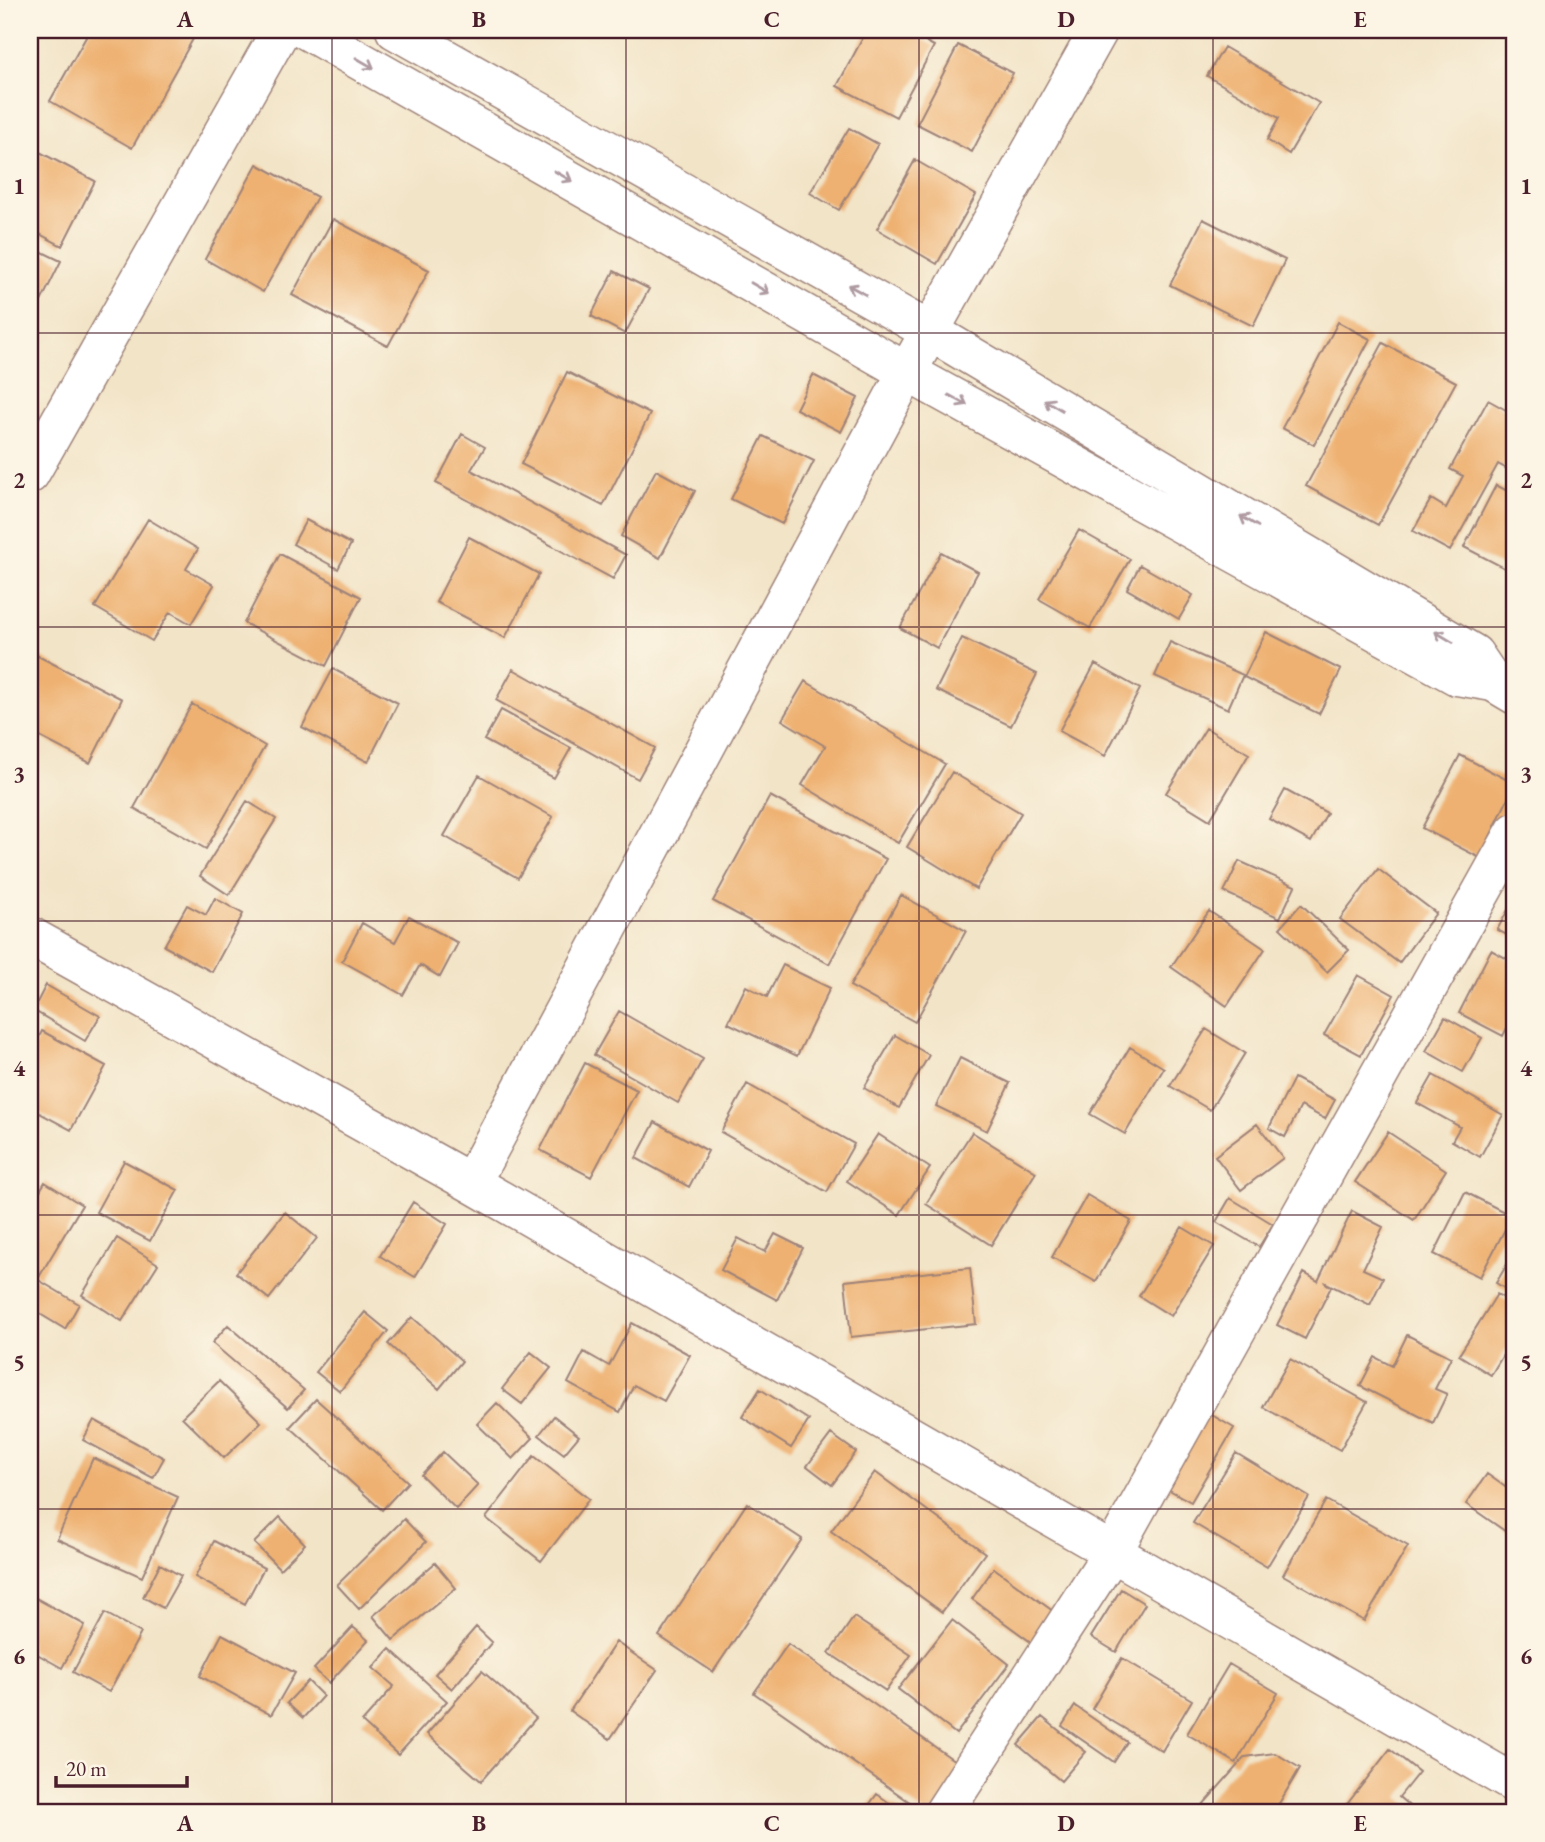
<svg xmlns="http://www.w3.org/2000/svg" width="1545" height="1842" viewBox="0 0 1545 1842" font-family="'EB Garamond',serif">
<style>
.building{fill:#eeb171}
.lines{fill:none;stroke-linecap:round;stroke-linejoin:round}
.minor-casing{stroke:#9e8279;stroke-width:41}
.minor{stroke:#fff;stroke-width:38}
.oneway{stroke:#ae9aa0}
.grid{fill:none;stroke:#4a1f2b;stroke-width:2;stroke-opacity:0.55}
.neatline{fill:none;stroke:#4a1f2b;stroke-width:2.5}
.grid-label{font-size:23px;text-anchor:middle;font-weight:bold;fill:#4a1f2b}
</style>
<rect width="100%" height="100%" fill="#fcf5e5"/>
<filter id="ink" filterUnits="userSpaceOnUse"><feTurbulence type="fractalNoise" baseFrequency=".0143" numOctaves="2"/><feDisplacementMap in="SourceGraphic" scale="14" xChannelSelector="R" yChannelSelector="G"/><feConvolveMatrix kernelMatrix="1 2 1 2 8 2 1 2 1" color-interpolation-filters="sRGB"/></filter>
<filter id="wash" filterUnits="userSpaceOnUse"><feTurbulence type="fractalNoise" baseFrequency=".00686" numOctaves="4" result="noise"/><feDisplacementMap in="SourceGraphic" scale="28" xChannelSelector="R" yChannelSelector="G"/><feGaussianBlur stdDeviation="1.57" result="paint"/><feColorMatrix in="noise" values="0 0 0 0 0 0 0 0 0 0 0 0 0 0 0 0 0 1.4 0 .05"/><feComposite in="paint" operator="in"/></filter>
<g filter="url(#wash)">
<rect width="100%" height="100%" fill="#f2e4c7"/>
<g id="blocks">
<path class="building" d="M90,30H198L132,148L50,101Z
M867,30H904L934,46L896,117L837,86Z
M958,45L1013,73L972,152L917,124Z
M1224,47L1319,103L1289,154L1267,140L1279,118L1207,76Z
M849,128L878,144L839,210L810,193Z
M30,147L95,181L62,246L30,229Z
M915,160L976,195L937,264L877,229Z
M257,164L317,197L263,292L205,259Z
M333,219L429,270L388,346L292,295Z
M1203,219L1285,260L1253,326L1170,285Z
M30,246L61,261L30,324Z
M614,271L649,289L625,334L591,316Z
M1338,322L1370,339L1314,445L1282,428Z
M1383,343L1456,382L1378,525L1306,486Z
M567,372L650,414L603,506L521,464Z
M813,375L858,398L841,432L796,409Z
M1488,400L1515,415V473L1498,464L1450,551L1413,531L1431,499L1446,508L1463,476L1450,469Z
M462,434L485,447L471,470L626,555L613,579L436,483Z
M763,436L814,461L782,524L731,499Z
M656,470L695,491L660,558L621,536Z
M1496,485L1515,495V556L1508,570L1464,547Z
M148,519L198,549L186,569L214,585L191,624L170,612L152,641L95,607Z
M306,520L351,544L338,569L293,544Z
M1079,530L1130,559L1090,628L1039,599Z
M469,537L539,574L505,638L436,602Z
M941,552L978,572L937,648L900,628Z
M280,554L361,597L326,666L244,623Z
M1140,565L1193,595L1179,619L1127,589Z
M1266,632L1341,670L1319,714L1244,677Z
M962,638L1037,674L1011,726L936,690Z
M1170,642L1243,675L1228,709L1155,676Z
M34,654L122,699L90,763L30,732V662Z
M1095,664L1140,689L1105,756L1059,731Z
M333,669L398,703L368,762L302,727Z
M513,669L655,748L638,779L496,700Z
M805,681L945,764L898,843L802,785L825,746L782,720Z
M192,704L265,746L206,849L134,808Z
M501,710L571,748L554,778L484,740Z
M1206,728L1249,754L1210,820L1166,793Z
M1460,755L1515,784L1480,858L1422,828Z
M952,772L1021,813L976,889L907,847Z
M479,775L553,817L518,878L444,836Z
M1285,790L1327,813L1311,842L1269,819Z
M770,796L886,859L829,964L713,901Z
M247,801L276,819L229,895L200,876Z
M1239,861L1295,886L1280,918L1224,892Z
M1378,869L1436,913L1399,963L1340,919Z
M901,895L966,931L915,1022L850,986Z
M1515,897V939L1497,930Z
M215,898L243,914L212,972L164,946L187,905L206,915Z
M1301,904L1349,950L1327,972L1280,928Z
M1209,911L1265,949L1227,1006L1171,967Z
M409,916L458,943L440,977L420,965L403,995L342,961L362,923L395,942Z
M1491,950L1515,963V1012L1503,1036L1459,1013Z
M783,965L830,988L797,1056L728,1023L746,986L767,997Z
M1358,975L1394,995L1361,1055L1324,1035Z
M46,985L100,1016L85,1041L33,1010Z
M619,1011L703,1059L678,1103L594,1055Z
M1445,1017L1482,1038L1463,1072L1426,1051Z
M1206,1029L1245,1053L1210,1110L1170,1086Z
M42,1031L106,1066L71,1130L30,1108V1054Z
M895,1035L929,1055L899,1108L864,1088Z
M1130,1047L1164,1068L1125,1134L1090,1114Z
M960,1058L1010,1083L987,1131L936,1106Z
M585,1063L637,1090L591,1177L540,1150Z
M1433,1075L1503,1115L1480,1157L1452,1141L1460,1127L1417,1103Z
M1294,1078L1335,1100L1325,1119L1301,1106L1285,1137L1269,1128Z
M747,1084L854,1144L827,1192L721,1132Z
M655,1122L708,1151L689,1187L636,1158Z
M1257,1124L1283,1158L1241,1190L1215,1156Z
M972,1132L1036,1172L991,1245L926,1204Z
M1388,1132L1446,1170L1414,1220L1355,1182Z
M878,1134L930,1168L899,1215L847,1181Z
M124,1161L178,1190L150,1241L96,1212Z
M45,1182L82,1205L39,1277L30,1271V1208Z
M1465,1192L1512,1216L1480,1277L1434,1254Z
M1087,1195L1131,1221L1096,1282L1052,1257Z
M1230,1198L1273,1224L1259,1247L1216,1222Z
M413,1202L447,1224L415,1277L380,1256Z
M1352,1211L1383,1227L1363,1269L1383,1278L1370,1305L1324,1282L1331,1287L1305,1339L1277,1325L1304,1273L1318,1281Z
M285,1212L317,1238L269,1299L236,1273Z
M1182,1227L1214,1246L1171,1316L1139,1296Z
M775,1234L803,1248L777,1300L721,1270L738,1238L765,1252Z
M117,1238L158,1264L122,1321L82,1295Z
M1515,1251V1295L1496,1283Z
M970,1268L976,1324L851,1337L845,1281Z
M30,1275L79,1304L65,1329L30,1308Z
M1497,1294L1515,1305V1335L1491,1375L1459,1355Z
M365,1312L388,1331L340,1391L316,1372Z
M412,1317L462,1361L439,1389L388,1344Z
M632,1323L690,1355L664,1401L634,1385L620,1412L568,1383L584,1352L609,1366Z
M228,1325L304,1390L288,1408L212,1343Z
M1407,1335L1451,1357L1435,1389L1447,1394L1433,1423L1360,1386L1375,1357L1392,1366Z
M531,1352L551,1368L522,1404L502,1389Z
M1290,1359L1367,1402L1340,1450L1263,1407Z
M219,1381L261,1422L224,1458L182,1417Z
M760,1389L809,1420L791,1448L742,1417Z
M316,1399L408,1482L382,1510L290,1427Z
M497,1403L533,1438L513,1459L477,1424Z
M1200,1408L1234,1428L1191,1502L1157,1483Z
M554,1416L579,1436L564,1454L539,1435Z
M94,1420L164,1458L153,1478L83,1440Z
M831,1434L856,1452L832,1485L807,1466Z
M443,1452L478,1485L456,1509L421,1475Z
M1236,1453L1309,1497L1267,1567L1193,1523Z
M534,1456L589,1499L541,1561L486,1518Z
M93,1458L178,1497L142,1577L57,1539Z
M875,1472L985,1553L942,1612L831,1531Z
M1487,1474L1515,1494V1538L1466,1504Z
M1326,1500L1408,1546L1364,1621L1283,1575Z
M747,1503L802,1539L713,1672L659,1636Z
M280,1517L305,1544L280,1569L254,1543Z
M404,1519L426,1542L359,1609L337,1585Z
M214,1541L264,1568L245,1604L195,1577Z
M435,1563L456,1588L393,1640L373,1616Z
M160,1564L181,1576L163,1608L143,1597Z
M994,1568L1061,1617L1039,1648L972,1599Z
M1121,1589L1145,1604L1116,1652L1091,1637Z
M30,1595L85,1625L62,1668L30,1650Z
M105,1613L141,1633L109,1692L73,1672Z
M854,1617L911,1655L886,1691L829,1653Z
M952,1620L1009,1664L956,1734L898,1689Z
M353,1627L368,1640L329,1683L314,1669Z
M476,1627L492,1642L452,1689L435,1674Z
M222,1634L295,1673L271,1715L200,1676Z
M616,1642L657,1670L610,1739L570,1711Z
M788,1644L965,1768L933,1812H924L754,1693Z
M390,1649L447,1701L398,1755L362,1722L394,1686L373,1668Z
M1122,1658L1192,1700L1162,1751L1092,1709Z
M1229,1664L1278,1693L1236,1763L1187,1734Z
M482,1671L536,1718L481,1781L427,1734Z
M308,1681L323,1696L303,1718L287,1703Z
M1075,1706L1127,1742L1114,1762L1062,1726Z
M1042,1717L1086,1752L1061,1781L1018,1745Z
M1390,1749L1419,1772L1399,1797L1414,1810L1412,1812H1341Z
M1275,1753L1300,1768L1274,1812H1210L1201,1807L1245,1757Z
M877,1794L902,1812H864Z"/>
</g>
</g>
<g filter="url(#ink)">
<use href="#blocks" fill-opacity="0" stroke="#9e8279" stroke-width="2"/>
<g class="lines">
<defs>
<path id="minor" d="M306,30L907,372L1457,676L1493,682L1515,695
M395,30L931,332L1474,654L1493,682
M30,474L281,30
M30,936L471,1183L1515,1784
M471,1183L907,372L1099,30
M944,1812L1113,1551L1515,832"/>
</defs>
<use href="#minor" class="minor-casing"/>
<use href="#minor" class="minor"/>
</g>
<defs><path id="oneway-shaft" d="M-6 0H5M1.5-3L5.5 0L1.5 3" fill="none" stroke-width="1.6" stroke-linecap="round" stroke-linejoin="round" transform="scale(1.75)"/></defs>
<g class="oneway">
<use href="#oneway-shaft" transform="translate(365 63) rotate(30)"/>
<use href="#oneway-shaft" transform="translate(563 176) rotate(30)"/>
<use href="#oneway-shaft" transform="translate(760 288) rotate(30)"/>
<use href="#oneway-shaft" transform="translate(857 290) rotate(-151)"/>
<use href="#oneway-shaft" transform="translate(958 400) rotate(29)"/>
<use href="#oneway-shaft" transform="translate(1053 405) rotate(-149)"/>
<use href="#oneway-shaft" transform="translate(1249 521) rotate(-149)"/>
<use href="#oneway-shaft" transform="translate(1444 637) rotate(-149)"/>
</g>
</g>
<path class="grid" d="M332,30V1812M626,30V1812M919,30V1812M1213,30V1812M30,333H1515M30,627H1515M30,921H1515M30,1215H1515M30,1509H1515"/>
<rect width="1545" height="1842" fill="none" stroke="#fcf5e5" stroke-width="77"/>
<path d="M56 1776v10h131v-10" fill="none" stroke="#4a1f2b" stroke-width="3.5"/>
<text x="66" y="1776" font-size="21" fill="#4a1f2b" stroke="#fcf5e5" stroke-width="5" paint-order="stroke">20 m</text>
<rect x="38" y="38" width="1468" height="1766" class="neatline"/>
<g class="grid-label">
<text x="185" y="27">A</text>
<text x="479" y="27">B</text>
<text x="772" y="27">C</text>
<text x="1066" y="27">D</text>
<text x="1360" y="27">E</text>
<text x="19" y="194">1</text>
<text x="1526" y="194">1</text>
<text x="19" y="488">2</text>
<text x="1526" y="488">2</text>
<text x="19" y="782">3</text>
<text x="1526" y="782">3</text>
<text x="19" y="1076">4</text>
<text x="1526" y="1076">4</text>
<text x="19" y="1370">5</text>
<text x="1526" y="1370">5</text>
<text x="19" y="1664">6</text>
<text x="1526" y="1664">6</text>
<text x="185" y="1831">A</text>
<text x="479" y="1831">B</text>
<text x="772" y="1831">C</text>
<text x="1066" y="1831">D</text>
<text x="1360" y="1831">E</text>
</g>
</svg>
